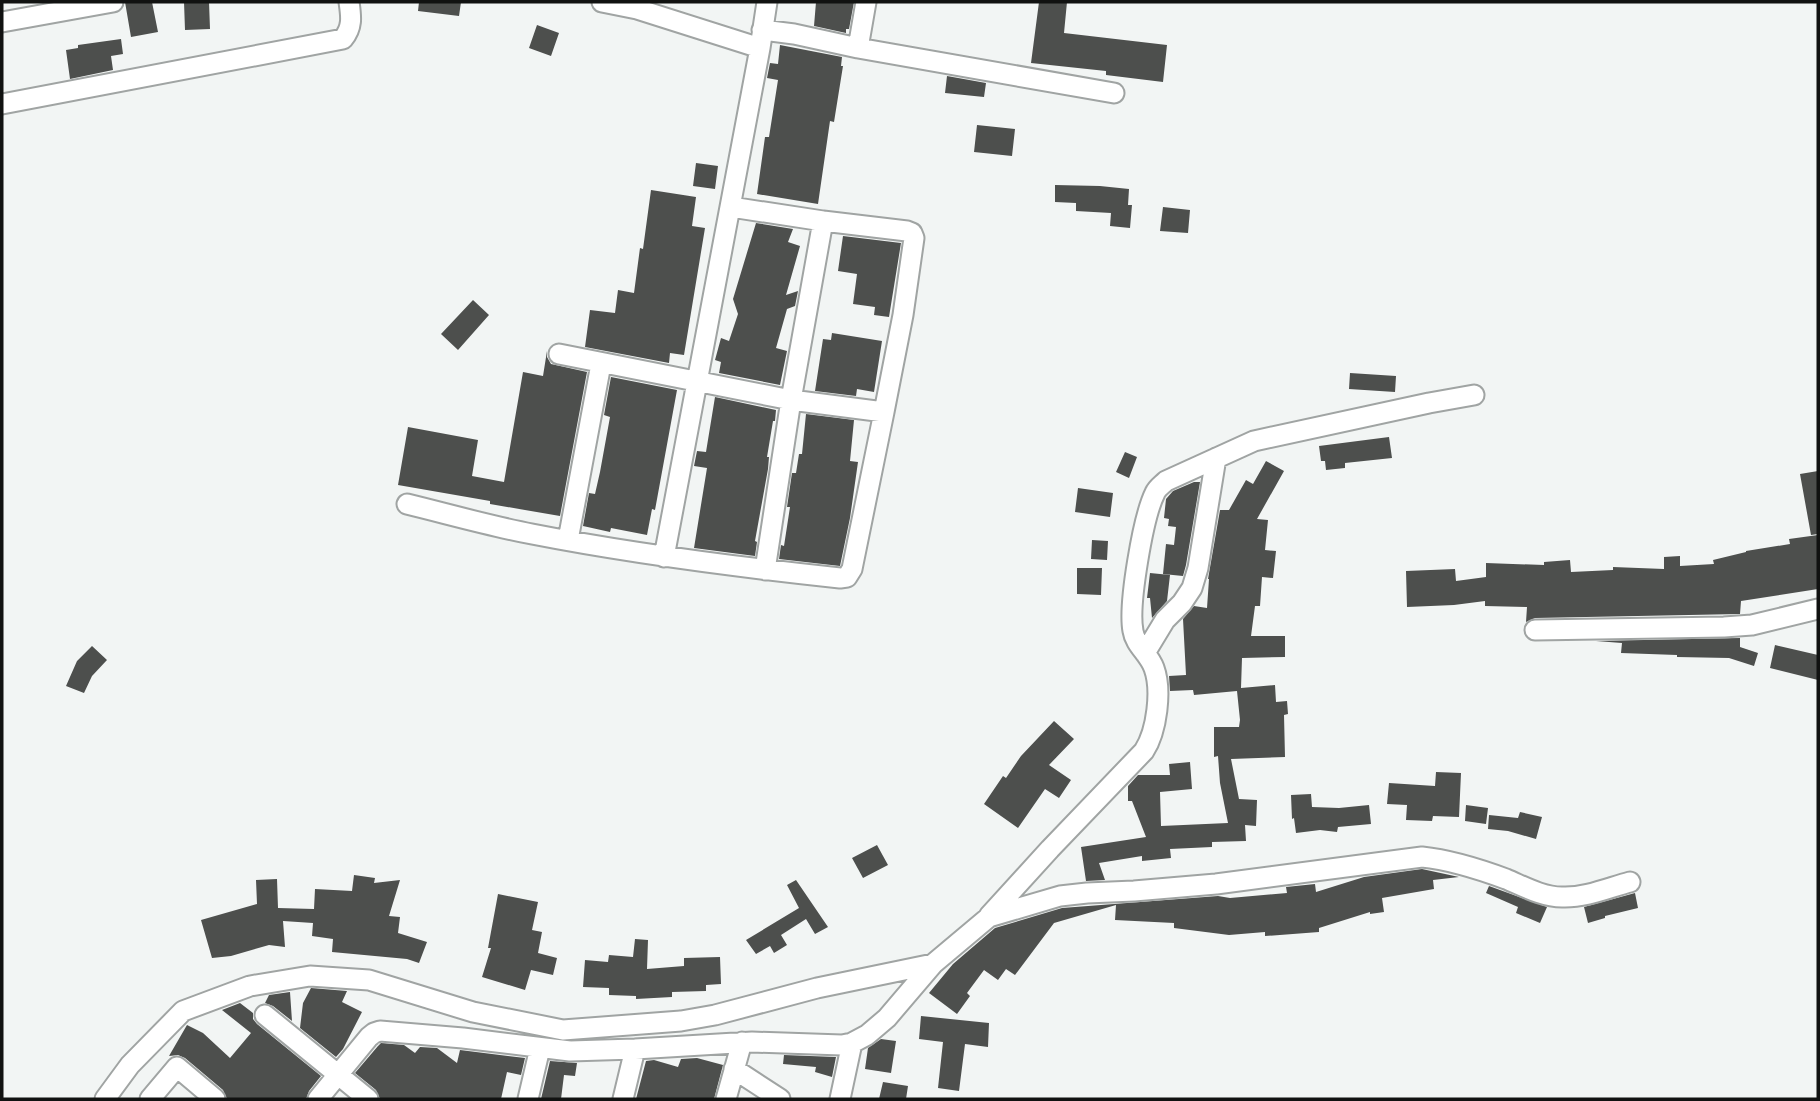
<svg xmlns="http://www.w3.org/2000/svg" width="1820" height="1101" viewBox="0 0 1820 1101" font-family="'Open Sans',sans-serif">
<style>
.building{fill:#4d4f4d}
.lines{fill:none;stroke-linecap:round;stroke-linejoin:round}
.street-casing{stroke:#a0a4a3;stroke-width:23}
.street{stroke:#fff;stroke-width:19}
</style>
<rect width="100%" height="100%" fill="#f2f5f4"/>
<path class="building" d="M125,2H152L158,32L131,37Z
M184,2H209L210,29L185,30Z
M419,2H461L459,16L418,11Z
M816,2H854L849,29H846V33L814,26Z
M1039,2H1067L1064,33L1167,45L1163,82L1106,75V71L1031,63Z
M537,25L559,33L551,56L529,48Z
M121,39L123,54L111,56L113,70L70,79L66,50L78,48V45Z
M780,45L842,57L841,66H843L834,122L830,121L818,204L757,194L765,137H769L778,80L767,78L770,63L778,64Z
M947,76L986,83L984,97L945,93Z
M977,125L1015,129L1012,156L974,152Z
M696,163L718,166L715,189L693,186Z
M1055,185L1100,186L1129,189L1128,205H1132L1130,228L1110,226L1111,213L1076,211V203L1055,202Z
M651,190L696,197L692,226L705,228L684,355L670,353L669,363L585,347L590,310L615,313L618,290L634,293L640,248L643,249Z
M1163,207L1190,210L1188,233L1160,231Z
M756,223L793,229L788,242L800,246L786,295L798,291L795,306L787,309L776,348L787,351L780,385L719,373L721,362L715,360L721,338L729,341L738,314L733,299Z
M843,236L901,243L889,317L874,315L875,307L853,304L857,274L838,271Z
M473,300L489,315L458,350L441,334Z
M832,333L882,341L874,392L857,389L856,396L815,391L823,339L831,340Z
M547,351V357L551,364L587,372L560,516L490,504V501L398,485L408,427L478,440L472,476L504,482L523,372L543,376Z
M1350,373L1396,376L1395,392L1349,389Z
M611,377L677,390L655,510L652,509L647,535L611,528L610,532L583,526L589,493L595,494L600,472L610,417L604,415Z
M715,397L776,410L775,421H773L767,457H769L768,469L755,541L757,542L755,556L694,548L707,468L694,466L697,451L706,452Z
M806,414L854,420L850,461L858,462L850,518L840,566L779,559L781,545L784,546L790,507H787L792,473H796L799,454H802Z
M1389,437L1392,458L1345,463V468L1326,470L1325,461H1321L1319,446Z
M1125,452L1137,457L1129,478L1116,472Z
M1266,461L1284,471L1257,519L1268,520L1265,550L1276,551L1273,578L1262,577L1260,606H1255L1251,636H1285V657L1242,658L1241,688L1275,685L1276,702L1287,701L1288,714L1284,715L1285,757L1231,759L1239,799L1257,800L1256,826L1245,825L1246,841L1212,842V847L1170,849L1171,858L1142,861V856L1099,863L1105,880L1086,881L1081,847L1146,837L1132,801H1128V786L1138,775H1170L1169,764L1190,762L1192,789L1160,792L1161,826L1228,823L1220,783L1218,756L1214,757V727H1239L1240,720L1237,691L1194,695L1193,690L1170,691L1169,676L1186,675L1183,619L1194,606L1207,608L1209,579H1208L1220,510H1229L1246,480L1253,484Z
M1818,471V534L1811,535L1800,474Z
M1194,482H1200L1186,565L1183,576L1163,574L1166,544L1174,545L1176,527L1168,526L1169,519L1164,518L1166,499L1173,491Z
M1078,488L1113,493L1110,517L1075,512Z
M1818,535V589L1741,601L1740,614L1535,618L1526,622L1527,607L1485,606V601L1454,605L1407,607L1406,571L1455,569L1456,581L1486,577V563L1544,565V562L1570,560L1571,572L1613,570V567L1664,569V557L1680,556V566L1714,564L1713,560L1746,552V551L1790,544L1789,539Z
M1092,540L1108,541L1107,560L1091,559Z
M1077,568H1102L1101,595L1077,594Z
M1150,573L1170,575L1167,601L1152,618L1150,598H1147Z
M1740,638V647L1758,653L1754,666L1729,658L1677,657V655L1621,653L1622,643L1596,641Z
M1775,645L1818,655V680L1770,668Z
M92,646L107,660L92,676L84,693L66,686L77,661Z
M1054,721L1074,739L1049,765L1071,780L1059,798L1045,789L1018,828L984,804L1003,776L1006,778L1021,756Z
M1436,772L1461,773L1459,817L1433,816L1432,821L1406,820L1407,805L1387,804L1389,783L1435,786Z
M1311,794L1312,807L1339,808L1369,805L1371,824L1338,827L1337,832L1320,830L1296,833L1294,818L1292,819L1291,795Z
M1466,805L1488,808L1486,824L1465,821Z
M1520,812L1542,817L1536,839L1508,831L1488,829L1489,815L1518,818Z
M877,845L888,865L863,878L852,858Z
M1422,869L1459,877L1433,880L1434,889L1382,898L1384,912L1370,914V912L1319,928V932L1265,936V932L1229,935L1174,928V923L1115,920L1116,905L1054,923L1015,975L1006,969L998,980L984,970L967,993L970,996L957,1014L929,993L953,964L995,928L1062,908L1218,896L1230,898L1287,893L1286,887L1315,884L1316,892L1364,877Z
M354,875L375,878L374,883L400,880L389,916L400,917L398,933L427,942L419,963L407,959L332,952L333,939L312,936L313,923L283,921L285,947L269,945L231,956L212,958L201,920L257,904L256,880L277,879L278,908L314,909L315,889L352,891Z
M796,880L828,927L815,934L806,919L781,935L787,945L774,953L770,946L756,954L746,940L799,908L787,885Z
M1489,886L1547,907L1540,923L1516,913L1518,907L1486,893Z
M1635,893L1638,908L1605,916V918L1588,923L1584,907Z
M498,894L538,902L532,930L542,932L538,953L557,958L553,975L531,970L525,990L482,977L491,948H488Z
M635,939L648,940L647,969L684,966V958L720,957L721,984L706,985V991L672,992V997L636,999V996L609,995V988L583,987L585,960L608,962L609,955L633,957Z
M311,988L347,991L342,1002L362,1012L343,1049L336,1057L300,1028L303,1003Z
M290,992L292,1021L273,1006L265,1003L269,995Z
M240,1003L253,1013V1019L257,1024L321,1076L309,1091L306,1099H227L223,1090L185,1058L178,1055L169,1056L187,1025L203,1033L230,1058L251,1033L222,1010Z
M921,1016L989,1023L988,1047L965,1044L959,1091L938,1088L943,1042L919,1039Z
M881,1039L896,1041L891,1073L865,1069L868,1048Z
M381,1043L404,1045L415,1053L420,1047L437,1048L457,1063L460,1050L525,1058L521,1075L507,1072L501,1099H380L376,1090L355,1073L378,1046Z
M784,1055L836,1057L832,1077L815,1072L816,1067L783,1064Z
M697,1058L723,1065L714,1099H636L646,1061L654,1060L678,1067L681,1059Z
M550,1061L577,1063L575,1076L564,1075L561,1099H541Z
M883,1082L908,1086L906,1099H879Z"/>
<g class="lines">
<defs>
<path id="street" d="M602,2L637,9L760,48
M2,22L113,2
M762,30L794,34L858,48L1114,93
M858,48L866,2
M2,104L343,39C353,27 351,16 349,2
M559,354L791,400L823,221L731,207
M407,504C448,514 490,526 532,534C634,554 737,567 840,578L847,577L852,569L884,412
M568,540L601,364
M664,557L760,48L767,2
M765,570L791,400L884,412L903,315L914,238L912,233L907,231L823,221
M1535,630L1724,627L1752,625L1818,609
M1145,653L1165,620L1182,603L1192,588L1198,568L1216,458
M989,916L1050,849L1144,751C1157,731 1162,690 1154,668C1149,654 1135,645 1133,631C1128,605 1143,517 1155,493C1157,488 1162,485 1166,481L1254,441L1429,403L1474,395
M265,1015L368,1099
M734,1069L780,1099
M105,1099L130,1065L183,1011L250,986L310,976L369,980L473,1012L563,1030L681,1021L715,1015L817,988L933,964
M150,1099L177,1067L215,1099
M318,1099L369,1037L374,1033L380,1031L463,1038L570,1051L635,1049L752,1042L842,1045L852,1043L867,1035L887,1018L933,964L989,917L1060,896L1087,893L1134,891L1216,884L1422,857C1451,860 1479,869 1506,879C1523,886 1542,897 1562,897C1585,898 1608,888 1630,882
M528,1099L540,1048
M623,1099L635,1049
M726,1099L742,1042
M840,1099L852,1043"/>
</defs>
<use href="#street" class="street-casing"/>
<use href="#street" class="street"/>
</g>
<rect width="1820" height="1101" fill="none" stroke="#111211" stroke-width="7"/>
</svg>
